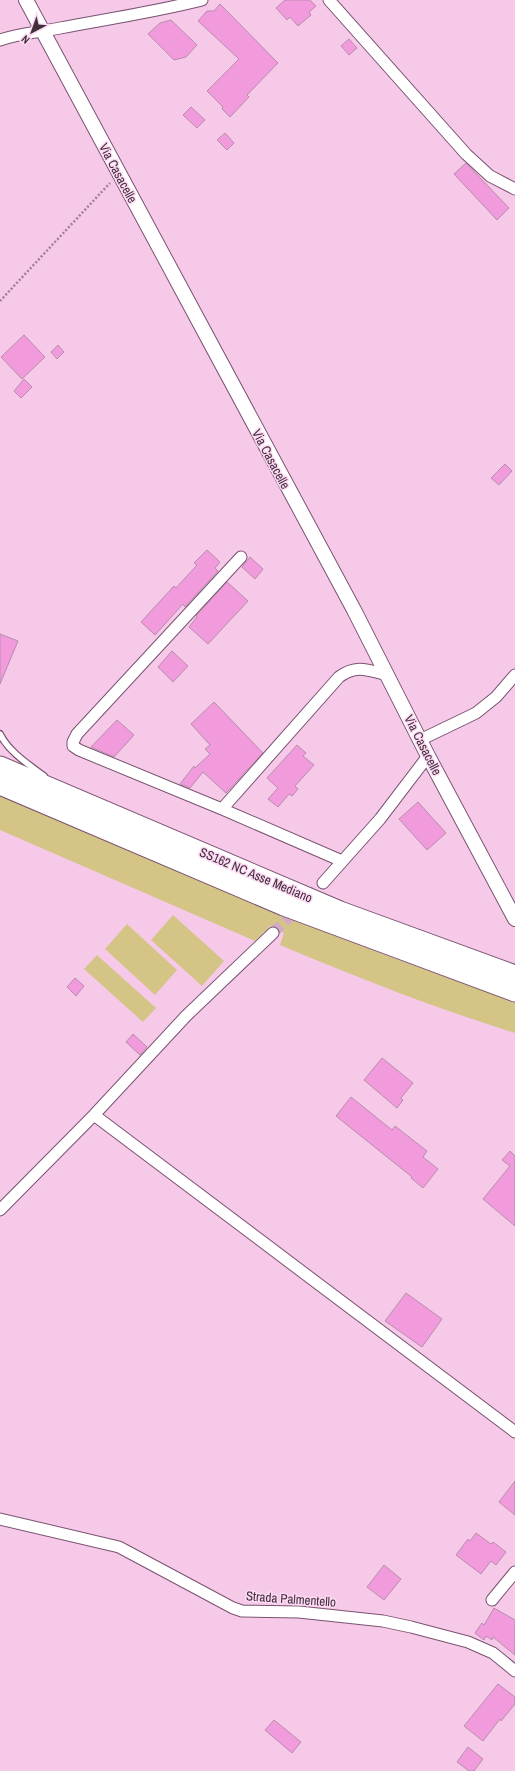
<svg xmlns="http://www.w3.org/2000/svg" width="515" height="1771" viewBox="0 0 515 1771" font-family="'Archivo Narrow',sans-serif">
<style>
.green{fill:#d4c586}
.building{fill:#f29bdc;stroke:#b78dab}
.lines{fill:none;stroke-linecap:round;stroke-linejoin:round}
.minor-tunnel{stroke:#d2aac6;stroke-width:11;stroke-dasharray:11 5.5;stroke-linecap:butt}
.service-casing{stroke:#7a5370;stroke-width:8}
.minor-casing{stroke:#7a5370;stroke-width:13}
.tertiary-casing{stroke:#7a5370;stroke-width:16}
.trunk-casing{stroke:#7a5370;stroke-width:21}
.path{stroke:#9f7f96;stroke-width:2.5;stroke-dasharray:2 2;stroke-linecap:butt}
.service{stroke:#fff;stroke-width:5.5}
.minor{stroke:#fff;stroke-width:11}
.tertiary{stroke:#fff;stroke-width:14}
.trunk{stroke:#fff;stroke-width:19}
.labels{text-anchor:middle;dominant-baseline:central;stroke-width:3;stroke-linejoin:round;paint-order:stroke}
.street-label{font-size:13px;fill:#412f3c;stroke:#fed9f3}
</style>
<rect width="100%" height="100%" fill="#f6c9e9"/>
<path class="green" d="M0,794L305,923L380,953L515,1002V1033C435,1008 358,978 280,945L284,933L270,926L255,941L0,830Z
M173,915L224,961L202,986L151,940Z
M127,924L177,970L155,995L105,949Z
M97,955L156,1008L143,1022L84,969Z"/>
<path class="building" d="M285,0H310L316,6L309,12L311,15L298,26L290,17L287,20L276,8Z
M220,4L278,63L247,95L249,97L230,117L222,109L223,107L207,91L239,59L198,21L207,11H214Z
M171,20L197,45L186,57L174,60L148,34L160,23Z
M349,39L357,48L349,55L341,46Z
M191,107L205,120L197,128L183,115Z
M225,133L234,143L227,150L217,140Z
M466,163L509,208L497,220L454,174Z
M24,335L45,357L22,379L1,357Z
M58,345L64,352L57,359L51,352Z
M24,379L32,387L21,398L14,391Z
M505,464L512,471L499,485L491,478Z
M207,550L220,562L215,568L218,571L185,607L183,604L155,635L141,622L174,586L176,588L197,565L194,563Z
M250,557L263,569L255,579L242,567Z
M227,582L248,601L208,644L189,627L197,617L196,616Z
M0,634L18,641L0,684Z
M172,651L188,666L173,682L158,667Z
M214,702L263,753L226,793L203,772L190,788L180,784L194,766L195,768L210,754L205,749L210,745L191,724Z
M117,720L134,735L114,757L91,747Z
M297,745L306,753L303,756L314,765L295,786L298,789L292,796L289,794L278,807L268,799L278,788L267,778Z
M418,802L446,833L427,850L399,819Z
M75,978L84,986L76,996L67,987Z
M133,1034L147,1047L140,1055L126,1042Z
M382,1058L413,1083L401,1098L403,1100L397,1108L364,1080Z
M351,1097L392,1130L395,1126L427,1151L423,1157L438,1169L423,1188L411,1178L412,1177L336,1116Z
M510,1151L515,1156V1226L483,1199L510,1166L502,1160Z
M406,1293L442,1319L422,1347L385,1321Z
M515,1481V1515L499,1502Z
M476,1533L491,1544L493,1542L506,1552L496,1565L491,1561L481,1574L456,1555L468,1539L470,1541Z
M384,1565L401,1579L384,1600L367,1587Z
M494,1608L515,1620V1655L493,1637L492,1640L486,1636L484,1640L475,1633L482,1623L484,1625Z
M498,1684L515,1697V1704L501,1721L500,1719L483,1741L464,1726Z
M274,1720L301,1742L292,1753L265,1730Z
M468,1747L483,1759L474,1771H469L457,1762Z"/>
<g class="lines">
<path class="minor-tunnel" d="M273,933L323,883"/>
<defs>
<path id="service" d="M0,734C9,752 28,764 44,776"/>
<path id="minor" d="M329,0L466,154L490,176L515,189
M0,40C20,33 40,32 60,28C107,19 155,12 202,0
M241,557L77,734L73,742V746L79,750L222,809L342,861
M420,740L476,713L496,697L515,675
M222,809L339,677C356,664 368,670 387,675
M323,883L380,819L428,756
M94,1115L515,1432
M0,1210L94,1115L186,1016L273,933
M0,1519L119,1547L233,1608L242,1611L299,1612L383,1621L411,1627L468,1642L493,1653L515,1671
M492,1600L515,1572"/>
<path id="tertiary" d="M26,0L354,610L428,756L515,919"/>
<path id="trunk" d="M0,766L340,911L515,975
M0,785L284,906L515,992"/>
</defs>
<use href="#service" class="service-casing"/>
<use href="#minor" class="minor-casing"/>
<use href="#tertiary" class="tertiary-casing"/>
<use href="#trunk" class="trunk-casing"/>
<path class="path" d="M0,301L110,183"/>
<use href="#service" class="service"/>
<use href="#minor" class="minor"/>
<use href="#tertiary" class="tertiary"/>
<use href="#trunk" class="trunk"/>
</g>
<g class="labels">
<g class="street-label">
<text transform="translate(118 173) rotate(62)">Via Casacelle</text>
<text transform="translate(271 459) rotate(62)">Via Casacelle</text>
<text transform="translate(423 745) rotate(63)">Via Casacelle</text>
<text transform="translate(256 875) rotate(23)">SS162 NC Asse Mediano</text>
<text transform="translate(291 1599) rotate(4)">Strada Palmentello</text>
</g>
</g>
<g transform="translate(32 32) rotate(221)" stroke="#fed9f3" stroke-width="3" paint-order="stroke">
<path d="M0-3L7 15L0 10L-7 15Z" fill="#412f3c"/>
<text y="-6" font-size="11" font-weight="bold" text-anchor="middle" fill="#412f3c">N</text>
</g>
</svg>
